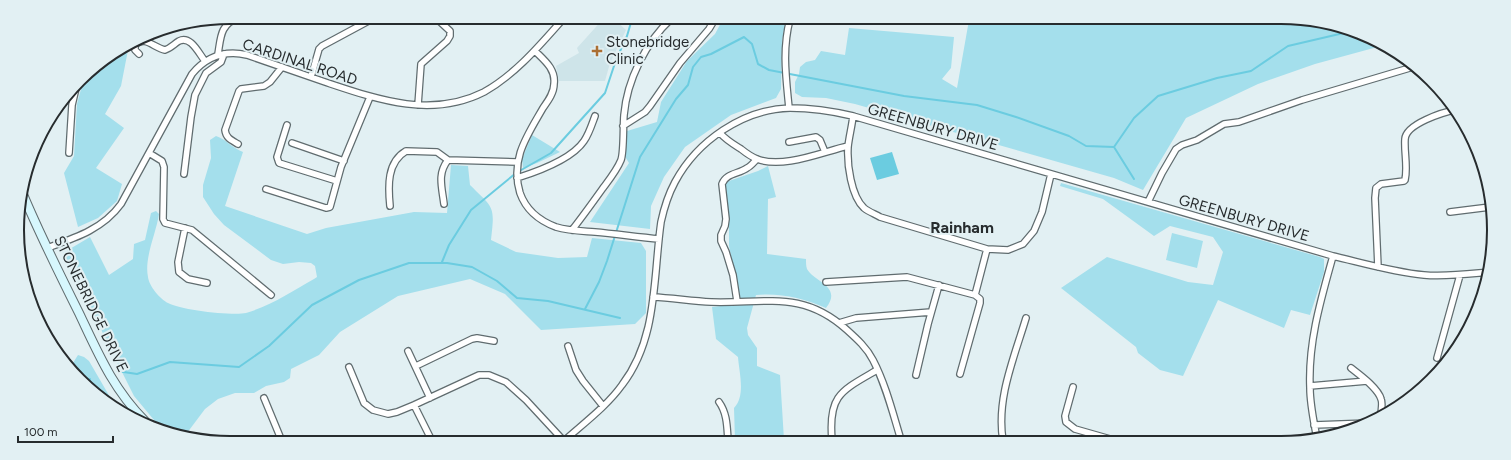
<svg xmlns="http://www.w3.org/2000/svg" width="1511" height="460" viewBox="0 0 1511 460" font-family="Figtree,sans-serif">
<style>
.built{fill:#cee4e9}
.green{fill:#a4dfec}
.water{fill:#6bcce0}
.lines{fill:none;stroke-linecap:round;stroke-linejoin:round}
.stream{stroke:#6bcce0;stroke-width:2}
.street-casing{stroke:#606c6f;stroke-width:8}
.secondary-casing{stroke:#606c6f;stroke-width:10}
.street{stroke:#fff;stroke-width:5.5}
.secondary{stroke:#d7f7fd;stroke-width:8}
.poi-dot{fill:#ab6e32;stroke:#e2f0f3;stroke-width:1.5}
.labels{text-anchor:middle;dominant-baseline:central;stroke-width:4;stroke-linejoin:round;paint-order:stroke}
.poi-label{font-size:15px;fill:#272c2e;stroke:#e2f0f3;text-anchor:start}
.street-label{font-size:15px;fill:#272c2e;stroke:#e2f0f3}
.neighbourhood-label{font-size:16px;font-weight:bold;fill:#272c2e;stroke:#e2f0f3}
.rim{fill:none;stroke:#272c2e;stroke-width:2}
</style>
<rect width="100%" height="100%" fill="#e2f0f3"/>
<path class="built" d="M604,18H613L626,30L610,63L605,81H559L556,66L579,53L577,48Z"/>
<path class="green" d="M723,19H786L782,40L781,89L776,98L731,115L685,147L664,177L651,206L650,229L590,222L629,163L624,155L627,131L657,122L661,102L687,61L715,34Z
M969,20L1323,21L1381,46L1315,64L1258,84L1186,118L1143,190L1114,178L855,104L826,98L802,97L795,93V82L799,74L800,67L806,62L815,60L821,51L845,55L849,28L954,37L951,68L942,79L957,88Z
M129,45L121,86L105,114L124,128L96,168L122,184L117,201L98,218L78,227L64,173L74,156L77,104L84,78L89,70Z
M532,135L560,152L537,163L523,168L522,159Z
M216,136C226,139 232,148 243,152L225,206L307,234L326,228L414,212L447,213L451,165L468,166L470,185C494,209 495,205 491,240L516,252L558,258L587,257L592,238L641,243L646,251V313L635,324L541,330L505,294L470,279L398,296L340,332L319,355L291,369L290,378L284,382L266,386L254,393H235L218,399L205,409L184,437L162,428L154,420L134,396L105,338L81,285L63,253L90,237L109,275L133,259L134,244L145,240L151,213L156,211L159,214C156,234 144,258 148,277C149,286 160,299 168,303C180,310 233,316 246,313C270,306 293,291 314,279L317,277L315,266L311,263L299,262L283,264L271,260L224,225L214,214L203,197V185L211,158L210,140Z
M768,166L776,197L768,199L767,254L806,259C806,263 806,266 807,269C814,282 843,286 826,308C803,298 781,293 756,295L747,328L748,335L757,348V366L780,375L784,440H735L734,408C746,396 739,372 738,357L716,339L712,307L739,304L734,272L729,246V215L725,187L726,182L758,171Z
M1061,183L1320,257L1324,259V272L1310,315L1291,310L1284,328L1218,300L1183,376L1160,370L1138,353L1136,347L1061,288L1107,257L1188,282L1213,285L1223,252L1213,237L1170,226L1154,236L1103,199L1060,186Z
M1172,233L1203,241L1197,268L1166,260Z
M78,355L84,357L89,361L114,404L122,411L111,407L71,366Z"/>
<path class="water" d="M892,152L899,174L877,180L870,158Z"/>
<g class="lines">
<path class="stream" d="M1114,147L1134,179
M442,262L449,245L471,210L516,173L551,153L605,93L616,60L627,36L632,19
M585,309L599,282L607,261L640,157L676,99L688,85L693,67L701,57L711,54L744,37L752,44L758,64L769,70L904,96L977,105L1016,117L1069,136L1086,146L1114,147L1134,118L1158,96L1217,78L1251,71L1288,46L1348,32
M117,371L137,374L170,362L239,367L269,346L312,305L359,280L409,263H447L472,267L497,281L517,298L548,301L620,318
M86,382L90,379"/>
<defs>
<path id="street" d="M535,51C544,60 556,69 554,84C554,93 548,101 543,108C527,136 510,159 520,193C526,210 540,221 556,227C569,231 582,231 595,232C616,234 638,237 659,239
M139,54L135,50V45C145,35 154,48 165,50C171,48 174,44 179,41C191,35 199,54 205,61
M218,54C221,36 220,25 239,17
M311,77L319,49L322,46L374,18
M418,105L421,64L447,41L450,36V31L436,18
M789,108C786,77 782,50 790,19
M853,116C852,126 849,137 848,147C847,164 851,196 864,208C869,212 875,214 880,217L987,249L1008,250L1023,244L1034,231L1042,212L1051,174
M287,125L277,157L279,163L337,181
M623,126L645,112L650,106L680,63L709,29L715,19
M720,133C726,140 733,144 741,149C746,153 752,157 757,159C783,169 822,152 848,146
M789,142L816,137L820,140L825,152
M292,143L344,161
M238,144C231,140 226,138 225,130L239,91L241,89L264,86L270,82L282,67
M69,153L72,105L76,88
M149,153L162,161L164,167L163,219L165,223L192,230L271,295
M184,174L191,117L195,95L206,73L221,62L224,54
M517,178C536,172 572,159 584,141C589,134 592,124 595,116
M266,189L326,208L330,207L341,167L370,97
M1487,189L1490,190
M1148,202L1162,173L1176,149L1182,145L1197,140L1224,124L1239,122L1302,100L1413,67
M444,204C442,187 437,174 448,160
M390,206C388,186 387,162 406,151L437,152L448,160L517,162
M1450,212L1490,207
M185,228L178,262L179,272L188,279L207,283
M572,230C583,216 593,202 603,188C609,180 617,170 621,160C624,152 623,126 624,115C627,80 646,42 671,19
M47,248C75,238 103,229 121,204L192,74C207,56 225,50 247,55C273,64 299,73 325,82C376,99 431,119 484,92C516,74 540,45 564,18
M1378,267L1375,198L1376,188L1381,184L1404,181L1405,180C1408,167 1404,152 1405,139C1406,124 1443,112 1456,110
M826,282L907,277L975,295L980,299V303L960,374
M975,295L987,249
M653,297C672,298 692,301 711,302C764,304 802,289 847,330C857,339 867,348 873,360C886,385 893,414 901,440
M737,301L733,275L726,252L721,241V235L725,226L726,219L722,184C726,173 739,174 747,168C751,166 754,162 757,159
M839,323L856,318L931,312
M568,346L576,370L583,381L603,406
M408,351L430,398
M1437,358L1460,275
M416,366L472,339L477,338L494,341
M349,367L364,403L373,410L388,414L397,412L414,405L479,375H489L506,382L526,400L563,440
M1351,368C1360,375 1378,388 1381,399C1383,403 1381,410 1381,415
M916,375L928,324L939,285
M1310,386L1367,381
M1073,387L1065,416L1066,422L1075,429L1117,441
M264,398L281,439
M719,402C727,413 727,426 728,440
M414,405L431,439
M1314,425L1369,423
M479,439H481
M1317,439C1314,422 1310,405 1310,388C1308,342 1321,299 1333,256
M565,440C584,423 607,406 622,385C658,338 653,278 661,222C664,208 668,195 675,182C697,141 743,109 790,108C812,108 832,111 853,116L1333,256C1363,263 1393,272 1424,275C1446,277 1468,274 1490,272
M832,440C828,395 841,391 877,370
M1003,441C996,399 1014,358 1026,318"/>
<path id="secondary" d="M22,192C39,233 59,273 79,313C98,353 113,389 145,421"/>
</defs>
<use href="#street" class="street-casing"/>
<use href="#secondary" class="secondary-casing"/>
<use href="#street" class="street"/>
<use href="#secondary" class="secondary"/>
</g>
<path class="poi-dot" d="M595 45h4v4h4v4h-4v4h-4v-4h-4v-4h4z"/>
<g class="labels">
<g class="poi-label">
<text x="606" y="42">Stonebridge<tspan x="606" dy="17">Clinic</tspan></text>
</g>
<g class="street-label">
<text transform="translate(300 62) rotate(18)">CARDINAL ROAD</text>
<text transform="translate(933 127) rotate(16)">GREENBURY DRIVE</text>
<text transform="translate(1244 218) rotate(16)">GREENBURY DRIVE</text>
<text transform="translate(91 304) rotate(64)">STONEBRIDGE DRIVE</text>
</g>
<g class="neighbourhood-label">
<text x="962" y="227">Rainham</text>
</g>
</g>
<path d="M0 0H1511V460H0ZM230 24H1281A206 206 0 0 1 1487 230V230A206 206 0 0 1 1281 436H230A206 206 0 0 1 24 230V230A206 206 0 0 1 230 24Z" fill="#e2f0f3" fill-rule="evenodd"/>
<path class="rim" d="M230 24H1281A206 206 0 0 1 1487 230V230A206 206 0 0 1 1281 436H230A206 206 0 0 1 24 230V230A206 206 0 0 1 230 24Z"/>
<path d="M18 436v6h95v-6" fill="none" stroke="#272c2e" stroke-width="2"/>
<text x="24" y="436" font-size="12" fill="#272c2e" stroke="#e2f0f3" stroke-width="3" paint-order="stroke">100 m</text>
</svg>
